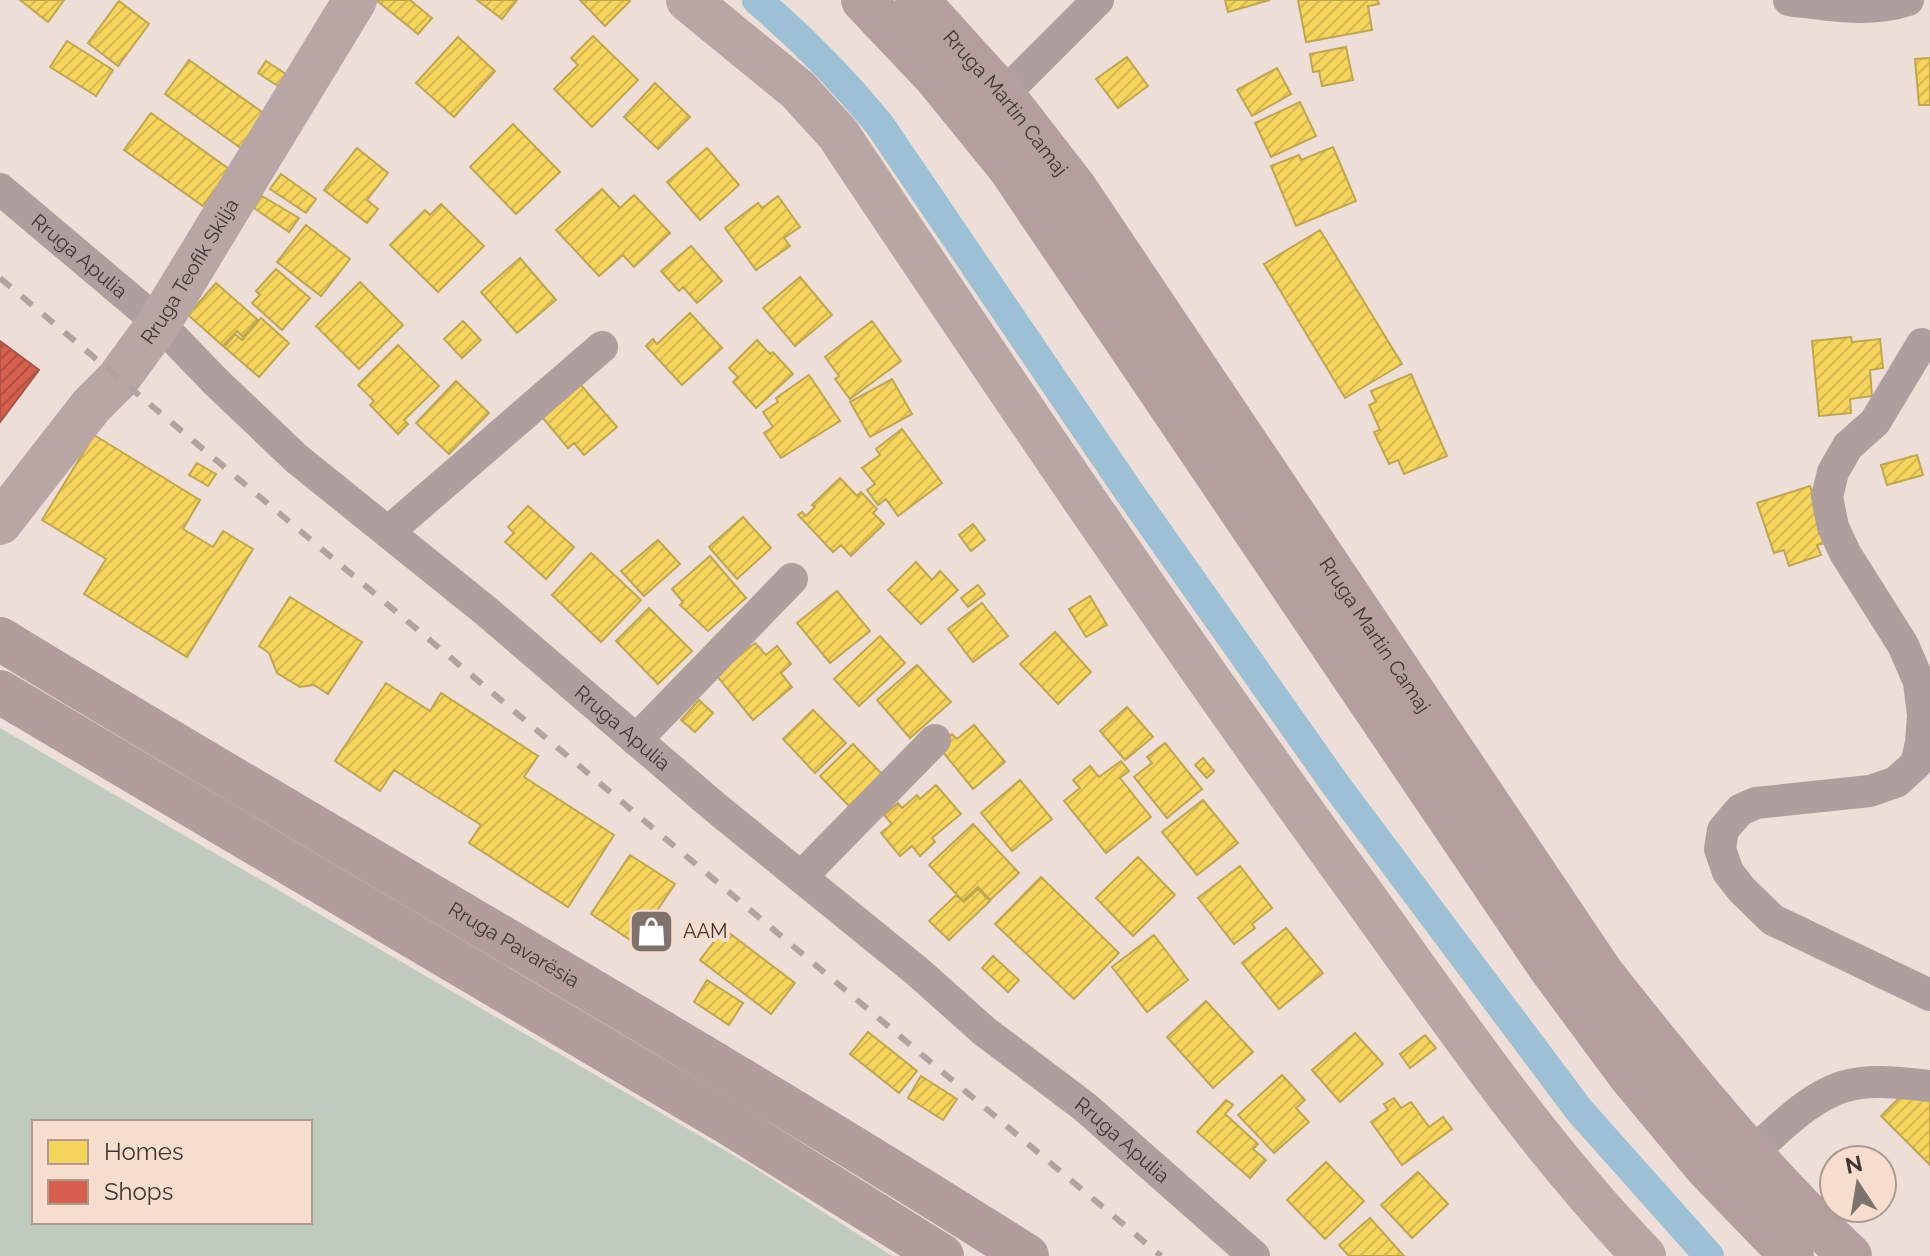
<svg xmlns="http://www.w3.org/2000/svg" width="1930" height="1256" viewBox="0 0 1930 1256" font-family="Raleway,sans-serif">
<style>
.grass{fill:#bfcbbd;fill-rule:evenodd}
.homes{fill:url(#homes-hatch);stroke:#c0a64f;stroke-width:2}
.shops{fill:url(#shops-hatch);stroke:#aa5445;stroke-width:2}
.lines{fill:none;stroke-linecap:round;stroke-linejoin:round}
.canal{stroke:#9cc1d4;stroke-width:30}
.street{stroke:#ae9e9d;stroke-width:32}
.secondary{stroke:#b7a6a4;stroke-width:44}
.primary{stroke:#b19e9c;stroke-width:44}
.highway{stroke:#b49f9f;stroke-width:44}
.rail{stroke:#b0a3a0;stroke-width:6;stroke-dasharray:14 14;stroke-linecap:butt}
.labels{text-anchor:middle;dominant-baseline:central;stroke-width:8;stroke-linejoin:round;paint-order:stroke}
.street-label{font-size:20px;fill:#423832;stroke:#f6ddce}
.poi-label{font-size:20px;fill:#423832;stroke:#f6ddce;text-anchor:start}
</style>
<defs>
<pattern id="homes-hatch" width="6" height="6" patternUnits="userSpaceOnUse" patternTransform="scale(2)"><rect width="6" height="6" fill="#f6d55c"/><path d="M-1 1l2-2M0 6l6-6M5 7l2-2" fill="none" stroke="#d4b850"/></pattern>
<pattern id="shops-hatch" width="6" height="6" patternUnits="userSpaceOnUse" patternTransform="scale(2)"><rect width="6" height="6" fill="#d6604d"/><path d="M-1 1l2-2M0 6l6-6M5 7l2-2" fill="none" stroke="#af5041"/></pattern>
</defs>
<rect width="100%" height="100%" fill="#eddfd7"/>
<path class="grass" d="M0,728L750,1165L892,1256H0ZM34,1122H310V1222H34Z"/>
<path class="homes" d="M20,0H64L48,22Z
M376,0H410L432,18L418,34Z
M477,0H517L502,19Z
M580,0H629L630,1L605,26Z
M1225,0H1270L1228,12Z
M1298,0H1378L1379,4L1368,6L1372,30L1306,42Z
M119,1L149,24L118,66L88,43Z
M593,36L638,80L592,127L554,89L578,65L571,58Z
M458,37L495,71L454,117L416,83Z
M67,41L113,70L96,96L50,67Z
M1346,47L1353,80L1322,86L1319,71L1313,72L1310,54Z
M1127,57L1148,86L1118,108L1096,79Z
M1930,58V105H1919L1915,59Z
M189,60L269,117L245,151L165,94Z
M266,61L289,76L281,88L258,73Z
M1277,68L1291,94L1252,116L1237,90Z
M655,83L690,117L658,149L624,117Z
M1300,102L1316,136L1271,157L1255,123Z
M151,113L229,169L203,206L124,150Z
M513,124L560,172L516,214L470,167Z
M1333,147L1356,201L1296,226L1271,166L1299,155L1301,160Z
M357,148L388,173L367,200L378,209L367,223L324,190Z
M707,148L739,185L700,220L667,182Z
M281,174L316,199L306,213L270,189Z
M602,189L620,208L634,195L670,233L634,267L623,255L599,276L556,230Z
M262,196L299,218L289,232L254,208Z
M778,196L800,227L784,238L790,246L756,270L725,228L758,203L762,208Z
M441,204L484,246L438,292L390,245L425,210L430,215Z
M306,225L350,259L321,296L277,262Z
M1320,230L1402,364L1345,398L1264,264Z
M691,246L722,281L697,303L683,287L679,291L661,271Z
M520,258L556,300L517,333L481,292Z
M276,269L310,298L282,330L252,303L260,295L256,291Z
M800,277L832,315L795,346L763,308Z
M360,282L403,325L359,369L316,326Z
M216,283L258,320L243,337L237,331L223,346L188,315Z
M690,313L722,348L682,385L646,346L653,339L657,344Z
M261,318L289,343L259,377L224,347L235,334L242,340Z
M463,321L481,340L462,358L444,339Z
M872,321L901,361L850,399L835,379L839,376L825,357Z
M1851,337L1852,342L1880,339L1883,368L1870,370L1872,396L1850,399L1851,413L1819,416L1812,341Z
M757,340L770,354L773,352L793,374L756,408L733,382L738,377L729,368Z
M398,345L439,386L404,420L408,424L398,434L370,405L374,401L358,385Z
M1411,374L1447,456L1404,474L1398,460L1389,464L1374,432L1380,430L1369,405L1376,402L1371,391Z
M809,375L840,421L781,458L764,433L773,427L763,412L778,402L776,398Z
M892,379L912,414L870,437L850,402Z
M456,381L489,413L449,454L416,423Z
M580,384L617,427L584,455L574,443L568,448L542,417Z
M902,429L942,483L898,516L886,499L878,505L867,490L875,484L862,468L880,455L876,449Z
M94,435L200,500L183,529L213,547L223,531L253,549L187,657L84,594L106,559L42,520Z
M1917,455L1923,475L1887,485L1881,465Z
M197,463L216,474L208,486L189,475Z
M840,478L857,496L861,492L877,509L873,513L884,524L851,556L841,545L833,552L798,515L802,512L806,516L815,507L812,505Z
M1810,486L1829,542L1817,545L1821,555L1789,566L1784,550L1774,553L1757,503Z
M528,506L574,547L546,579L505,542L514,533L508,527Z
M743,517L771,548L737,579L709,547Z
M973,524L985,540L971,551L959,535Z
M658,540L680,564L644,596L621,571Z
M591,553L641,600L601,642L552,595Z
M710,556L746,598L708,631L680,605L683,602L672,589Z
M916,562L932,580L940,571L958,590L921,624L888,590Z
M978,585L985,594L968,607L961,598Z
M837,591L870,631L830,663L797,623Z
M1090,596L1107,625L1086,637L1069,609Z
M290,597L362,642L328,694L314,685L300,687L277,673L269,653L259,646Z
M982,603L1008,636L973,662L948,629Z
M649,608L692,651L658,684L616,641Z
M1055,632L1091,672L1058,704L1020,664Z
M880,636L905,663L859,706L834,679Z
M755,643L766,655L777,646L791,664L781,673L792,687L753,720L716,675Z
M917,665L951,702L910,738L877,700Z
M386,683L430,711L441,693L538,756L524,777L614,835L568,907L469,843L481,825L394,770L380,791L335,761Z
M699,700L713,713L695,732L681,720Z
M1127,707L1153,737L1125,760L1100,731Z
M813,710L846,743L815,773L783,739Z
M974,725L1005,762L973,789L938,746L952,734L957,739Z
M1165,743L1202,789L1167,818L1134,777L1152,763L1147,757Z
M853,744L882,774L849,806L820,776Z
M1203,758L1214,771L1207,778L1195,765Z
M1121,761L1129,771L1120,778L1151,817L1106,853L1064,801L1080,788L1073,780L1090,766L1099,777Z
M1020,780L1052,819L1012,851L981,813Z
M936,785L961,814L932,838L935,842L920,856L912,846L900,856L881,833L892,824L884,815L898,803L902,808L917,795L920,799Z
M1203,800L1238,843L1197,875L1162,832Z
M973,824L1019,873L990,900L978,887L963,901L929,865Z
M630,855L675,884L635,943L591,914Z
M1138,857L1175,895L1133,936L1096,898Z
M1240,866L1272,908L1252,924L1255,928L1234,944L1198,898Z
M1041,877L1119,953L1074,999L995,924Z
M978,889L990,901L949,940L929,921L956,895L964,902Z
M1286,928L1323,973L1279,1009L1242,963Z
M724,929L795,983L771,1014L700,960Z
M1154,935L1188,980L1147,1012L1112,967Z
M993,956L1019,980L1008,992L982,968Z
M707,980L743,1003L729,1025L694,1002Z
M1206,1001L1253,1052L1213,1088L1167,1037Z
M868,1032L917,1071L899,1093L850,1054Z
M1355,1033L1383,1064L1340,1102L1312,1070Z
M1425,1035L1436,1048L1410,1068L1400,1054Z
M1282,1075L1305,1100L1296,1108L1309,1122L1274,1153L1238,1115Z
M921,1076L957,1099L943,1120L908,1098Z
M1930,1094V1165L1881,1116L1901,1096Z
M1394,1098L1401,1108L1411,1102L1429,1127L1443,1117L1452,1129L1402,1165L1371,1122L1388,1110L1384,1104Z
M1226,1100L1233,1105L1225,1114L1258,1144L1253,1149L1266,1160L1250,1178L1197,1132Z
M1326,1162L1364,1201L1325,1239L1287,1200Z
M1418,1172L1448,1204L1412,1238L1381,1205Z
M1370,1218L1404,1256H1349L1339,1245Z"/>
<path class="shops" d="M0,341L39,370L0,422Z"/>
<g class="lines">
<path class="canal" d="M757,0C802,38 842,79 879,124L1127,489L1335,784L1579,1110L1709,1256"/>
<g class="street">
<path d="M1789,0C1830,5 1868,13 1908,0"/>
<path d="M1003,95L1098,0"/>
<path id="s1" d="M0,189L159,323L216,382L297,459L486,611L716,808L918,972L984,1031L1085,1107L1254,1256"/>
<path d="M1922,344L1875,422L1848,446L1833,472L1827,497L1833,527L1845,553L1903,645L1919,682L1923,715L1921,743L1916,764L1896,782L1870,791L1756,803L1740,810L1723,830L1720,849L1728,872L1742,890L1773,920L1930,995"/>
<path d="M388,532L602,347"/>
<path d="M636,740L792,579"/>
<path d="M801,877L935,740"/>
<path d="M1750,1154C1778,1131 1806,1099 1842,1087C1870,1078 1901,1083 1930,1086"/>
</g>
<g class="secondary">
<path d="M688,0L798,90L838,134C1006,386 1176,638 1354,883C1446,1010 1535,1143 1644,1256"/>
<path id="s2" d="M0,523L91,406L118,379L159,323L355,0"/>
</g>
<g class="primary">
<path id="s3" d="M0,639C341,847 690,1042 1027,1256"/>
<path d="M0,692L732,1125L942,1256"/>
</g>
<g class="highway">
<path d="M863,0L935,76L1009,167L1549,966L1631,1077L1706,1167L1792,1256"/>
<path id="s4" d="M917,0L1003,95L1075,188L1601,972C1679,1071 1758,1169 1850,1256"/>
</g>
<path class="rail" d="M0,278L1161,1256"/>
</g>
<defs>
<symbol id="shop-square" viewBox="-11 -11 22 22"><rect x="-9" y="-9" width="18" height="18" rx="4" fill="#7e726c" stroke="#f6ddce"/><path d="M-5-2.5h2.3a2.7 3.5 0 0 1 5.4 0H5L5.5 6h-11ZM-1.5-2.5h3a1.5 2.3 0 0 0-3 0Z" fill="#fff"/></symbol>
</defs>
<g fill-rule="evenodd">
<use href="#shop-square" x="626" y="906" width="51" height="51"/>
</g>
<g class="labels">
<g class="street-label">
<text stroke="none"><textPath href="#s4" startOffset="136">Rruga Martin Camaj</textPath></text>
<text stroke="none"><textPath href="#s1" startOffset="104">Rruga Apulia</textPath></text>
<text stroke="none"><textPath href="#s2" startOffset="316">Rruga Teofik Skilja</textPath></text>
<text stroke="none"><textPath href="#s4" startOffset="784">Rruga Martin Camaj</textPath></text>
<text stroke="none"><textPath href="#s1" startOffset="824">Rruga Apulia</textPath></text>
<text stroke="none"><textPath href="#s3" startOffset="598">Rruga Pavarësia</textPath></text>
<text stroke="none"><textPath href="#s1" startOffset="1472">Rruga Apulia</textPath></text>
</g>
<g class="poi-label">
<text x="683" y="931">AAM</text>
</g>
</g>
<rect x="32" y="1120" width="280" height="104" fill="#f6ddce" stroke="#ae9b90" stroke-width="2"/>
<rect x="48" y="1140" width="40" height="24" fill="#f6d55c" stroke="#ae9b90" stroke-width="2"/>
<text x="104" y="1160" font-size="24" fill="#423832">Homes</text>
<rect x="48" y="1180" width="40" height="24" fill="#d6604d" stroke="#ae9b90" stroke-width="2"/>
<text x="104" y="1200" font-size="24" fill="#423832">Shops</text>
<g transform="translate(1858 1184) rotate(348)"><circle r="38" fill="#f6ddce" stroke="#ae9b90" stroke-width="2"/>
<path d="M0-6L14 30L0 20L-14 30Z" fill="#7e726c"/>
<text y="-12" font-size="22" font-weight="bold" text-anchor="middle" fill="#423832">N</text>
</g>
</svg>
